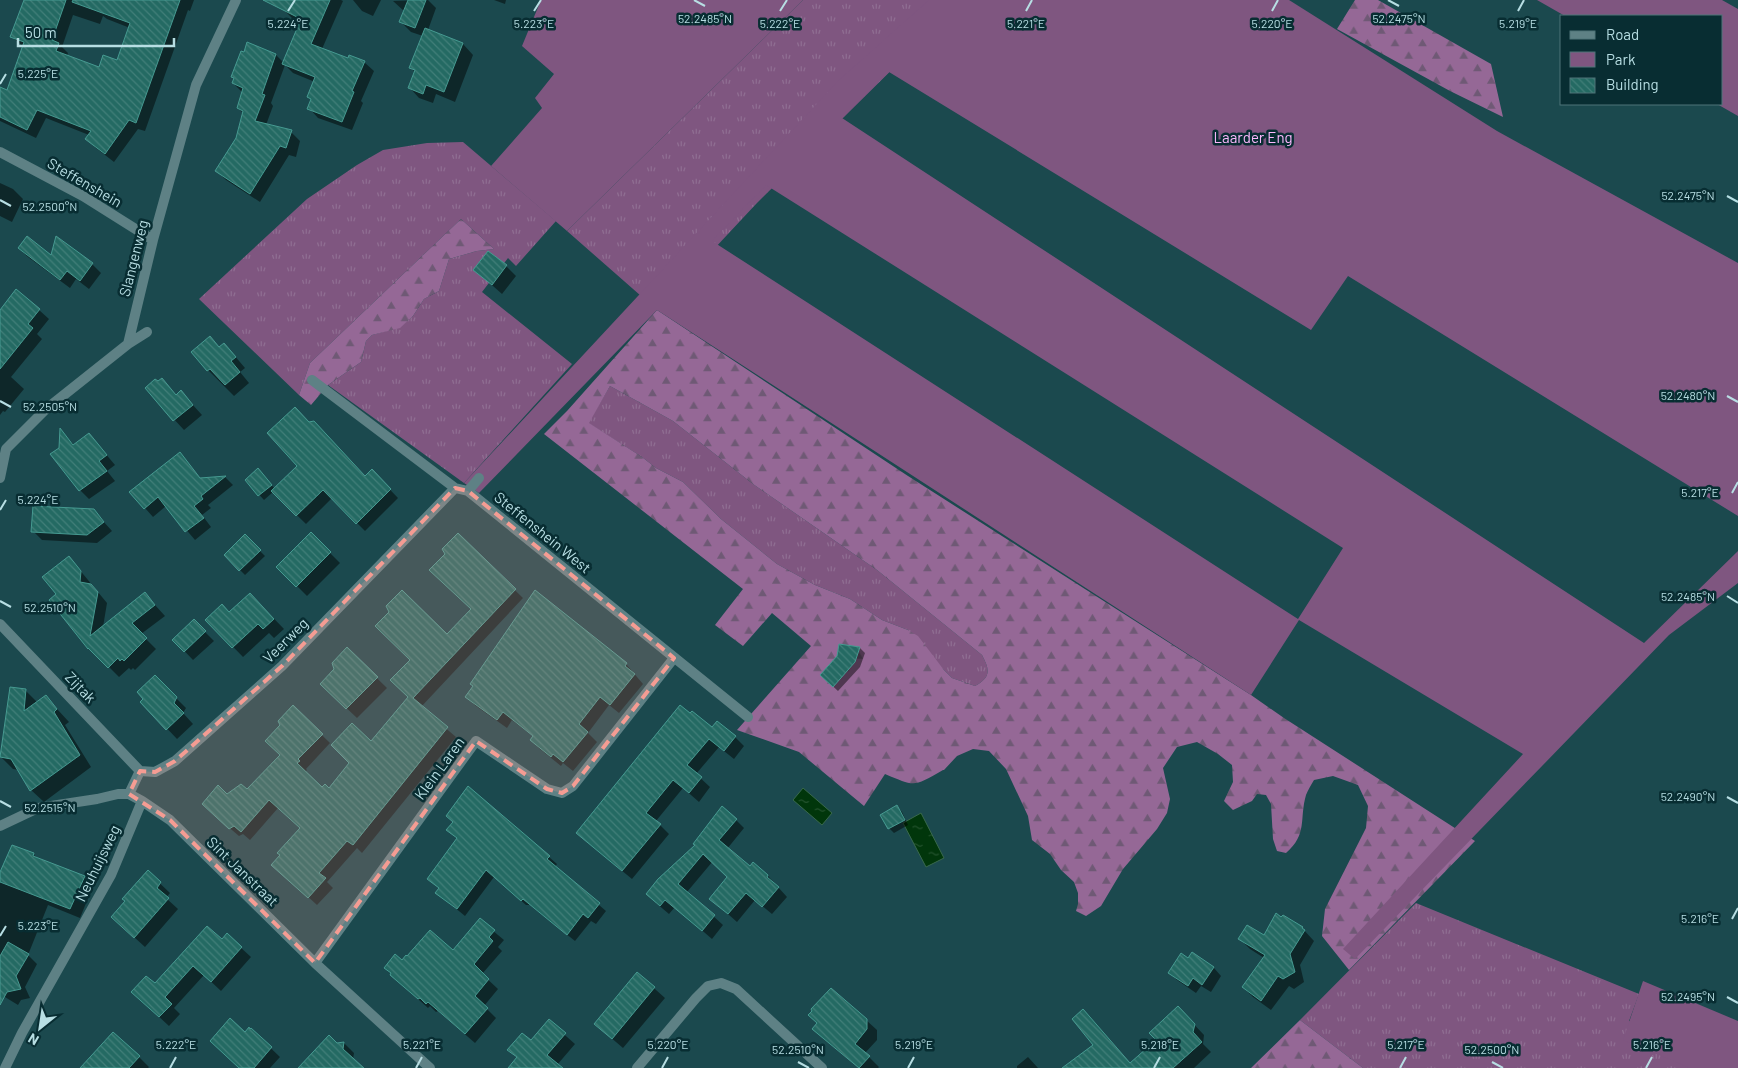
<svg xmlns="http://www.w3.org/2000/svg" width="1738" height="1068" viewBox="0 0 1738 1068" font-family="Barlow,sans-serif">
<style>
.grass{fill:url(#grass-tufts)}
.forest{fill:url(#forest-firs);fill-rule:evenodd}
.park{fill:#7f5680;fill-rule:evenodd}
.water{fill:url(#water-ripples);stroke:#38684c}
.shadow{fill:#0007;fill-rule:evenodd}
.building{fill:url(#building-back-hatch);stroke:#469a91}
.lines{fill:none;stroke-linecap:round;stroke-linejoin:round}
.minor{stroke:#5e8185;stroke-width:10}
.marked{fill:#f59c93;fill-opacity:0.2;stroke:#f59c93;stroke-width:4;stroke-dasharray:10 6;stroke-linejoin:round}
.ticks{fill:none;stroke:#b7dee3;stroke-width:2}
.labels{text-anchor:middle;dominant-baseline:central;stroke-width:5;stroke-linejoin:round;paint-order:stroke}
.park-label{font-size:15px;fill:#fbb8fd;stroke:#082d32}
.street-label{font-size:15px;fill:#b7dee3;stroke:#082d32}
.ticks-label{font-size:12px;text-anchor:middle;fill:#b7dee3;stroke:#082d32;stroke-width:5;stroke-linejoin:round;paint-order:stroke}
</style>
<defs>
<pattern id="grass-tufts" width="24" height="20" patternUnits="userSpaceOnUse" patternTransform="scale(1.25)"><rect width="24" height="20" fill="#7f5680"/><path d="M3 7l-1-3M5 7V3M7 7l1-3M15 17l-1-3M17 17v-4M19 17l1-3" fill="none" stroke="#8f6e92"/></pattern>
<pattern id="forest-firs" width="22" height="20" patternUnits="userSpaceOnUse" patternTransform="scale(1.25)"><rect width="22" height="20" fill="#956896"/><path d="M5 1l3.5 6h-7zM16 11l3.5 6h-7z" fill="#6f5975"/></pattern>
<pattern id="water-ripples" width="26" height="14" patternUnits="userSpaceOnUse" patternTransform="scale(1.25)"><rect width="26" height="14" fill="#01360b"/><path d="M2 4q2-2 4 0t4 0M15 11q2-2 4 0t4 0" fill="none" stroke="#24532e"/></pattern>
<pattern id="building-back-hatch" width="6" height="6" patternUnits="userSpaceOnUse" patternTransform="scale(1.25)"><rect width="6" height="6" fill="#246a63"/><path d="M-1 5l2 2M0 0l6 6M5-1l2 2" fill="none" stroke="#427f79"/></pattern>
</defs>
<rect width="100%" height="100%" fill="#1b494e"/>
<path class="grass" d="M803,0H965L926,36L756,204L657,310L567,231Z
M463,142L556,221L516,266L508,258L482,292L572,364L464,483L328,385L361,362L366,341L372,335L400,327L413,316L424,299L439,291L449,259L477,251L494,249L461,219L310,363L299,395L199,299L307,199L357,165L383,150L427,143Z
M610,386L673,421L753,484L877,570L982,655C990,670 991,677 975,686L952,678L944,670L908,630L882,620L850,599L815,585L777,564L721,519L683,482L656,468L642,457L588,423Z
M1416,903L1639,994L1629,1021L1738,1066V1068H1363L1300,1020Z"/>
<path class="forest" d="M1355,0H1378L1491,64L1503,117L1450,91L1337,29Z
M461,219L494,249L477,251L449,259L439,291L424,299L413,316L400,328L372,335L366,341L361,362L328,385L311,405L299,395L310,363Z
M657,310L908,476L1251,695L1284,718L1475,841L1349,970L1322,936L1325,909L1366,828L1368,806L1358,785L1333,776L1314,780C1311,785 1308,790 1306,795C1299,819 1308,834 1286,853L1277,851L1273,839L1271,804L1266,795L1257,794L1252,801L1233,810L1224,801L1233,782L1232,765L1218,754L1197,742L1177,747L1163,768L1170,799L1167,813L1157,829L1123,869L1101,906L1086,916L1076,911L1078,904V893L1074,882L1061,870L1050,854L1032,840L1028,816L1006,769L989,751L973,749L957,756L944,770H943C913,787 916,787 885,774L864,806L799,752L737,730L811,646L772,613L743,646L715,625L743,589L544,434L567,411ZM610,386L673,421L753,484L877,570L982,655C990,670 991,677 975,686L952,678L944,670L918,636L908,630L882,620L850,599L815,585L777,564L721,519L683,482L656,468L642,457L589,423Z
M1300,1020L1363,1068H1251Z"/>
<path class="park" d="M541,0H803L567,231L491,166L542,108L535,98L554,74L522,46Z
M929,0H1289L1497,131L1738,263V516L1348,276L1311,330L889,72L842,118L1644,643L1738,551V583L1669,635L1355,959L1343,949L1523,754L1299,620L1251,695L657,310L479,493L464,483L838,81ZM766,185L1343,548L1298,619L712,241Z
M1537,0H1722L1738,9V116L1717,104H1722V16H1565Z
M1643,981L1738,1021V1068H1690L1623,1040Z"/>
<path class="water" d="M803,788L832,813L822,825L793,800Z
M921,813L944,858L926,867L903,823Z"/>
<path class="shadow" d="M25,0H194L190,11L188,10L145,131L138,129L114,162L96,148L87,139L89,135L46,118L36,138L0,121V89L8,92L24,47L12,37ZM73,15L100,24L103,16L107,19L130,28L117,62L99,68L67,56L68,53L62,47Z
M288,0H341L343,1L322,49L349,60L364,62L374,71L361,101L363,103L352,130L318,118L309,108L312,100L315,82L293,73L285,65L271,103L273,106L266,125L291,132L300,141L296,157L289,155L260,202L226,180L216,170L238,138L243,113L238,108L243,93L233,83L248,44L276,55L284,63L301,23L293,19L283,9Z
M353,0H381L373,16L362,11Z
M428,0L436,8L428,30L463,44L473,55L455,102L436,94L433,103L419,98L409,87L415,72L411,68L423,36L411,32L401,22L405,12L393,1Z
M494,0H506L505,4Z
M0,183L13,189L23,199L12,222L0,216Z
M57,238L92,264L101,273L89,289L76,279L70,288L28,257L19,248L52,257Z
M506,266L516,276L502,294L475,270Z
M39,310L49,319L37,334L42,339L11,377L24,389L5,412L3,411L0,415V312Z
M210,338L220,348L234,355L245,368L240,372L249,383L234,396L208,370Z
M146,389L172,390L177,396L181,392L202,415L184,430Z
M61,431L75,446L89,434L115,465L107,471L115,481L89,499L80,490L60,448Z
M180,454L201,479L225,477L233,485L208,505L211,508L202,515L211,527L195,540L166,506L153,517L145,508Z
M372,471L398,498L365,531L332,498L306,524L273,492L264,500L246,480L262,475L275,489L365,478Z
M93,510L112,531L97,543L42,540L33,531Z
M311,534L340,563L307,596L278,567Z
M458,535L523,598L421,707L456,737L362,853L357,848L327,882L333,888L317,905L282,873L302,828L278,808L250,840L243,834L239,836L212,813L227,795L247,790L281,755V725L293,707L330,743L306,769L307,770L305,772L323,789L329,790L409,697L447,636L472,609L446,554Z
M245,536L265,556L245,575L225,555Z
M69,557L107,603L103,627L145,594L165,616L141,634L156,649L135,670L133,668L131,670L129,668L119,677L98,656L58,594Z
M250,594L284,629L274,638L269,633L243,657L207,620L229,613Z
M194,621L214,641L193,660L174,640Z
M840,646L860,648L865,653L860,667L838,691L826,680L838,657Z
M347,649L387,688L357,718L321,684L335,669Z
M626,664L643,684L619,713L609,705L588,733L597,742L573,771L563,763L561,766L540,749L531,740L534,737L512,720L507,728L476,706L467,697Z
M155,677L186,708L183,713L193,724L177,739L142,702Z
M11,689L26,691L38,703L46,697L69,722L65,725L91,767L44,802L31,790L19,770L13,769L1,757Z
M712,729L735,737L744,746L734,759L719,747L696,774L710,787L699,802L683,788L656,821L669,834L632,879L587,842Z
M468,788L549,857L557,864L555,867L606,911L596,924L591,921L575,941L530,905H526L494,877L465,916L437,893L440,889L429,879L458,839L448,830L454,822Z
M897,807L902,812L908,825L894,833L889,828Z
M736,820L744,828L727,849L750,868L753,864L768,876L787,897L772,914L755,900L737,922L711,899L729,877L713,861L687,892L723,925L712,939L675,907L669,914L656,903Z
M33,854L38,859L84,877L93,886L80,918L48,905L28,955L37,964L25,987L30,998L21,1000L18,1005L0,994V875Z
M148,872L170,893L166,898L178,909L145,947L123,927Z
M480,920L504,940L498,947L502,951L482,974L498,989L484,1006L496,1018L475,1043L438,1011L436,1012L430,1006L428,1008L391,975L402,962L453,951Z
M1302,928L1314,941L1300,965L1304,982L1294,989L1289,986L1271,1010L1253,997L1243,987L1264,958L1250,949L1240,939L1264,937Z
M227,935L251,957L221,991L204,975L174,1008L180,1014L169,1026L143,1002L155,985L222,941Z
M1192,954L1214,968L1221,976L1211,992L1201,986L1196,993L1177,980L1169,972L1188,960Z
M637,973L665,998L623,1048L595,1024Z
M1188,1018L1204,1035L1203,1044L1211,1052L1194,1068H1064L1131,1064Z
M866,1020L877,1030V1040L865,1053L879,1067L878,1068H859L824,1039Z
M549,1021L575,1044L557,1065L560,1068H514L518,1058L509,1050L531,1042Z
M255,1033L280,1057L270,1068H240Z
M344,1043L354,1053L353,1059L362,1068H319L337,1044Z
M139,1057L149,1067L148,1068H85Z
M1028,1057L1038,1068H1017V1066Z"/>
<path class="building" d="M24,0H66L52,40L59,43L56,51L99,67L103,55L117,60L130,23L72,2L73,0H180L136,123L129,120L105,154L85,139L91,131L37,110L27,130L0,117V87L7,90L24,42L10,37Z
M263,0H330L311,44L348,58L349,55L365,61L352,91L354,92L342,122L307,109L311,99L307,97L315,77L282,64L301,19Z
M408,0H426L415,28L399,22Z
M425,28L463,43L444,92L426,85L423,94L408,88L415,70L409,68Z
M247,42L276,54L262,94L265,95L255,121L292,130L286,148L280,146L250,194L215,171L236,138L243,111L237,108L243,88L232,83L234,78L231,77L241,51L244,52Z
M27,236L51,255L56,236L93,263L80,281L67,271L60,280L18,248Z
M488,251L507,265L492,285L473,270Z
M16,289L40,309L28,324L33,328L0,369V310Z
M210,336L219,347L224,343L236,357L231,361L240,372L225,385L210,369L207,371L191,352Z
M162,378L176,395L181,390L193,405L173,421L145,388L155,379L158,381Z
M295,407L309,422L314,421L365,476L372,469L391,489L356,524L323,490L296,516L271,491L297,466L267,433Z
M60,428L73,445L89,433L107,455L99,461L107,471L79,491L50,454L59,448Z
M180,452L200,478L226,476L201,496L203,499L194,506L204,518L185,532L158,497L144,509L129,492Z
M258,468L272,485L258,496L245,480Z
M33,506L94,509L104,522L87,535L31,532Z
M311,532L331,552L296,587L276,567Z
M458,533L516,589L413,698L448,727L353,845L347,841L319,873L326,878L308,898L271,865L280,855L277,853L300,828L269,800L241,832L234,826L229,829L202,804L218,785L227,794L241,784L247,789L280,755L265,741L280,725L278,721L293,705L323,734L298,759L300,761L297,763L322,787L325,784L329,788L349,763L331,745L352,723L371,741L408,697L390,680L410,660L375,626L389,612L386,606L402,590L447,634L471,609L429,570L445,554L442,549Z
M245,534L261,550L239,571L224,555Z
M69,556L81,571L80,582L91,584L98,592L90,636L145,592L155,605L132,623L147,638L124,661L122,659L120,661L118,658L108,668L88,648V649L49,600L56,594L42,577Z
M535,590L627,663L625,666L635,674L610,705L600,697L579,724L588,732L563,762L553,754L551,757L530,740L533,736L503,712L497,720L465,697L473,686L470,684Z
M250,593L274,619L263,629L258,624L232,648L205,620L222,604L229,612Z
M194,619L206,631L184,652L172,640Z
M839,644L860,647L855,662L833,687L820,675L837,656Z
M347,647L378,677L346,709L320,684L334,669L332,663Z
M155,675L177,697L174,703L184,713L166,730L140,702L143,699L137,692Z
M10,687L26,689L24,711L46,695L57,709L54,712L80,755L30,791L11,759L0,757Z
M680,705L690,713L692,711L712,727L717,721L736,736L724,751L709,739L687,765L702,777L689,793L673,780L646,813L661,824L622,871L576,833Z
M468,786L550,856L547,859L600,903L588,918L583,914L567,935L523,899L521,901L486,870L457,909L435,893L439,888L427,879L457,838L446,830L453,822L446,816Z
M897,805L905,820L888,829L880,815Z
M722,806L737,819L719,840L750,866L753,862L768,875L767,877L779,887L762,907L746,893L728,914L709,899L727,877L703,854L678,884L715,915L702,931L665,900L660,906L646,894L658,879L695,845L693,844Z
M12,845L34,853L33,856L85,876L70,909L0,882V872Z
M148,870L161,882L157,888L169,898L134,938L111,917L125,901L122,899Z
M1276,913L1281,917L1283,915L1303,927L1302,928L1305,930L1290,954L1295,972L1283,979L1278,976L1261,1001L1242,987L1265,955L1238,939L1247,925L1264,935Z
M480,918L495,930L489,937L493,941L474,964L489,979L475,996L488,1008L465,1034L428,1002L426,1004L420,998L418,999L390,975L391,973L384,968L395,954L402,960L406,955L407,956L430,930L453,950Z
M207,926L222,939L227,933L242,947L211,982L193,966L165,997L172,1004L159,1017L131,992L146,976L155,983Z
M8,942L29,954L16,976L21,989L7,992L0,1005V956Z
M1192,952L1214,967L1202,985L1193,978L1188,986L1168,973L1181,953L1188,958Z
M637,972L655,987L612,1039L594,1024Z
M831,988L867,1019V1029L855,1044L870,1056L859,1068L812,1029L817,1023L808,1015L812,1011L811,1009Z
M1178,1006L1195,1024L1193,1032L1202,1042L1173,1068H1062L1093,1045L1072,1019L1083,1009L1130,1063L1156,1040L1149,1033Z
M230,1018L245,1032L249,1027L250,1029L251,1028L272,1047L254,1068H239L210,1041Z
M549,1019L566,1033L547,1055L563,1068H508L517,1057L507,1050L522,1033L531,1040Z
M113,1032L140,1056L129,1068H80Z
M329,1035L337,1043L344,1042L343,1049L364,1068H298Z"/>
<g class="lines">
<path class="minor" d="M0,152L83,196L153,240
M128,344L147,332
M312,380L455,488L468,491L748,717
M0,478L6,449L45,410L128,344L153,240L196,85L236,0
M468,491L479,478
M0,624L140,771
M129,794L140,771L155,772L175,761L282,666L455,488
M0,826L38,808L97,799L118,794H129L142,801L170,820L315,963L430,1068
M315,963L476,741L547,789L562,793L573,786L674,658
M5,1068L22,1033L111,875L142,801
M637,1068L696,998L708,986L721,983L736,989L822,1068"/>
</g>
<path class="marked" d="M455,488L468,491L674,658L573,786L562,793L547,789L476,741L315,963L170,820L129,794L140,771L155,772L175,761L282,666Z"/>
<path class="ticks" d="M694,0L705,6M1388,0L1399,6M288,11L295,0M534,11L541,0M780,11L787,0M1026,11L1032,0M1272,11L1278,0M1518,11L1524,0M0,84L6,74M1727,196L1738,202M0,200L11,206M1727,396L1738,402M0,401L11,407M1732,493L1738,482M0,510L6,500M1727,596L1738,603M0,601L11,607M1727,797L1738,803M0,801L11,807M1732,919L1738,908M0,936L6,926M1727,997L1738,1003M798,1062L809,1068M1492,1062L1503,1068M170,1068L176,1057M416,1068L422,1057M662,1068L668,1057M908,1068L914,1057M1154,1068L1160,1057M1400,1068L1406,1057M1646,1068L1652,1057"/>
<g class="labels">
<g class="park-label">
<text x="1253" y="137">Laarder Eng</text>
</g>
<g class="street-label">
<text transform="translate(85 182) rotate(30)">Steffenshein</text>
<text transform="translate(133 258) rotate(-76)">Slangenweg</text>
<text transform="translate(543 532) rotate(39)">Steffenshein West</text>
<text transform="translate(285 640) rotate(-45)">Veerweg</text>
<text transform="translate(81 687) rotate(46)">Zijtak</text>
<text transform="translate(439 768) rotate(-54)">Klein Laren</text>
<text transform="translate(97 863) rotate(-64)">Neuhuijsweg</text>
<text transform="translate(243 871) rotate(44)">Sint Janstraat</text>
</g>
</g>
<g class="ticks-label">
<text x="1399" y="23">52.2475°N</text>
<text x="705" y="23">52.2485°N</text>
<text x="288" y="28">5.224°E</text>
<text x="534" y="28">5.223°E</text>
<text x="780" y="28">5.222°E</text>
<text x="1026" y="28">5.221°E</text>
<text x="1272" y="28">5.220°E</text>
<text x="1518" y="28">5.219°E</text>
<text x="38" y="78">5.225°E</text>
<text x="1688" y="200">52.2475°N</text>
<text x="50" y="211">52.2500°N</text>
<text x="1688" y="400">52.2480°N</text>
<text x="50" y="411">52.2505°N</text>
<text x="1700" y="497">5.217°E</text>
<text x="38" y="504">5.224°E</text>
<text x="1688" y="601">52.2485°N</text>
<text x="50" y="612">52.2510°N</text>
<text x="1688" y="801">52.2490°N</text>
<text x="50" y="812">52.2515°N</text>
<text x="1700" y="923">5.216°E</text>
<text x="38" y="930">5.223°E</text>
<text x="1688" y="1001">52.2495°N</text>
<text x="176" y="1049">5.222°E</text>
<text x="422" y="1049">5.221°E</text>
<text x="668" y="1049">5.220°E</text>
<text x="914" y="1049">5.219°E</text>
<text x="1160" y="1049">5.218°E</text>
<text x="1406" y="1049">5.217°E</text>
<text x="1652" y="1049">5.216°E</text>
<text x="798" y="1054">52.2510°N</text>
<text x="1492" y="1054">52.2500°N</text>
</g>
<rect x="1560" y="15" width="162" height="90" fill="#082d32" stroke="#4e7479"/>
<rect x="1570" y="31" width="25" height="8" fill="#5e8185" stroke="#4e7479"/>
<text x="1606" y="40" font-size="15" fill="#b7dee3">Road</text>
<rect x="1570" y="52" width="25" height="15" fill="#7f5680" stroke="#4e7479"/>
<text x="1606" y="65" font-size="15" fill="#b7dee3">Park</text>
<rect x="1570" y="78" width="25" height="15" fill="url(#building-back-hatch)" stroke="#4e7479"/>
<text x="1606" y="90" font-size="15" fill="#b7dee3">Building</text>
<g transform="translate(40 1028) rotate(210)" stroke="#082d32" stroke-width="4" paint-order="stroke">
<path d="M0-4L9 19L0 12L-9 19Z" fill="#b7dee3"/>
<text y="-8" font-size="14" font-weight="bold" text-anchor="middle" fill="#b7dee3">N</text>
</g>
<path d="M18 38v8h156v-8" fill="none" stroke="#b7dee3" stroke-width="2.5"/>
<text x="25" y="38" font-size="15" fill="#b7dee3" stroke="#082d32" stroke-width="4" paint-order="stroke">50 m</text>
</svg>
